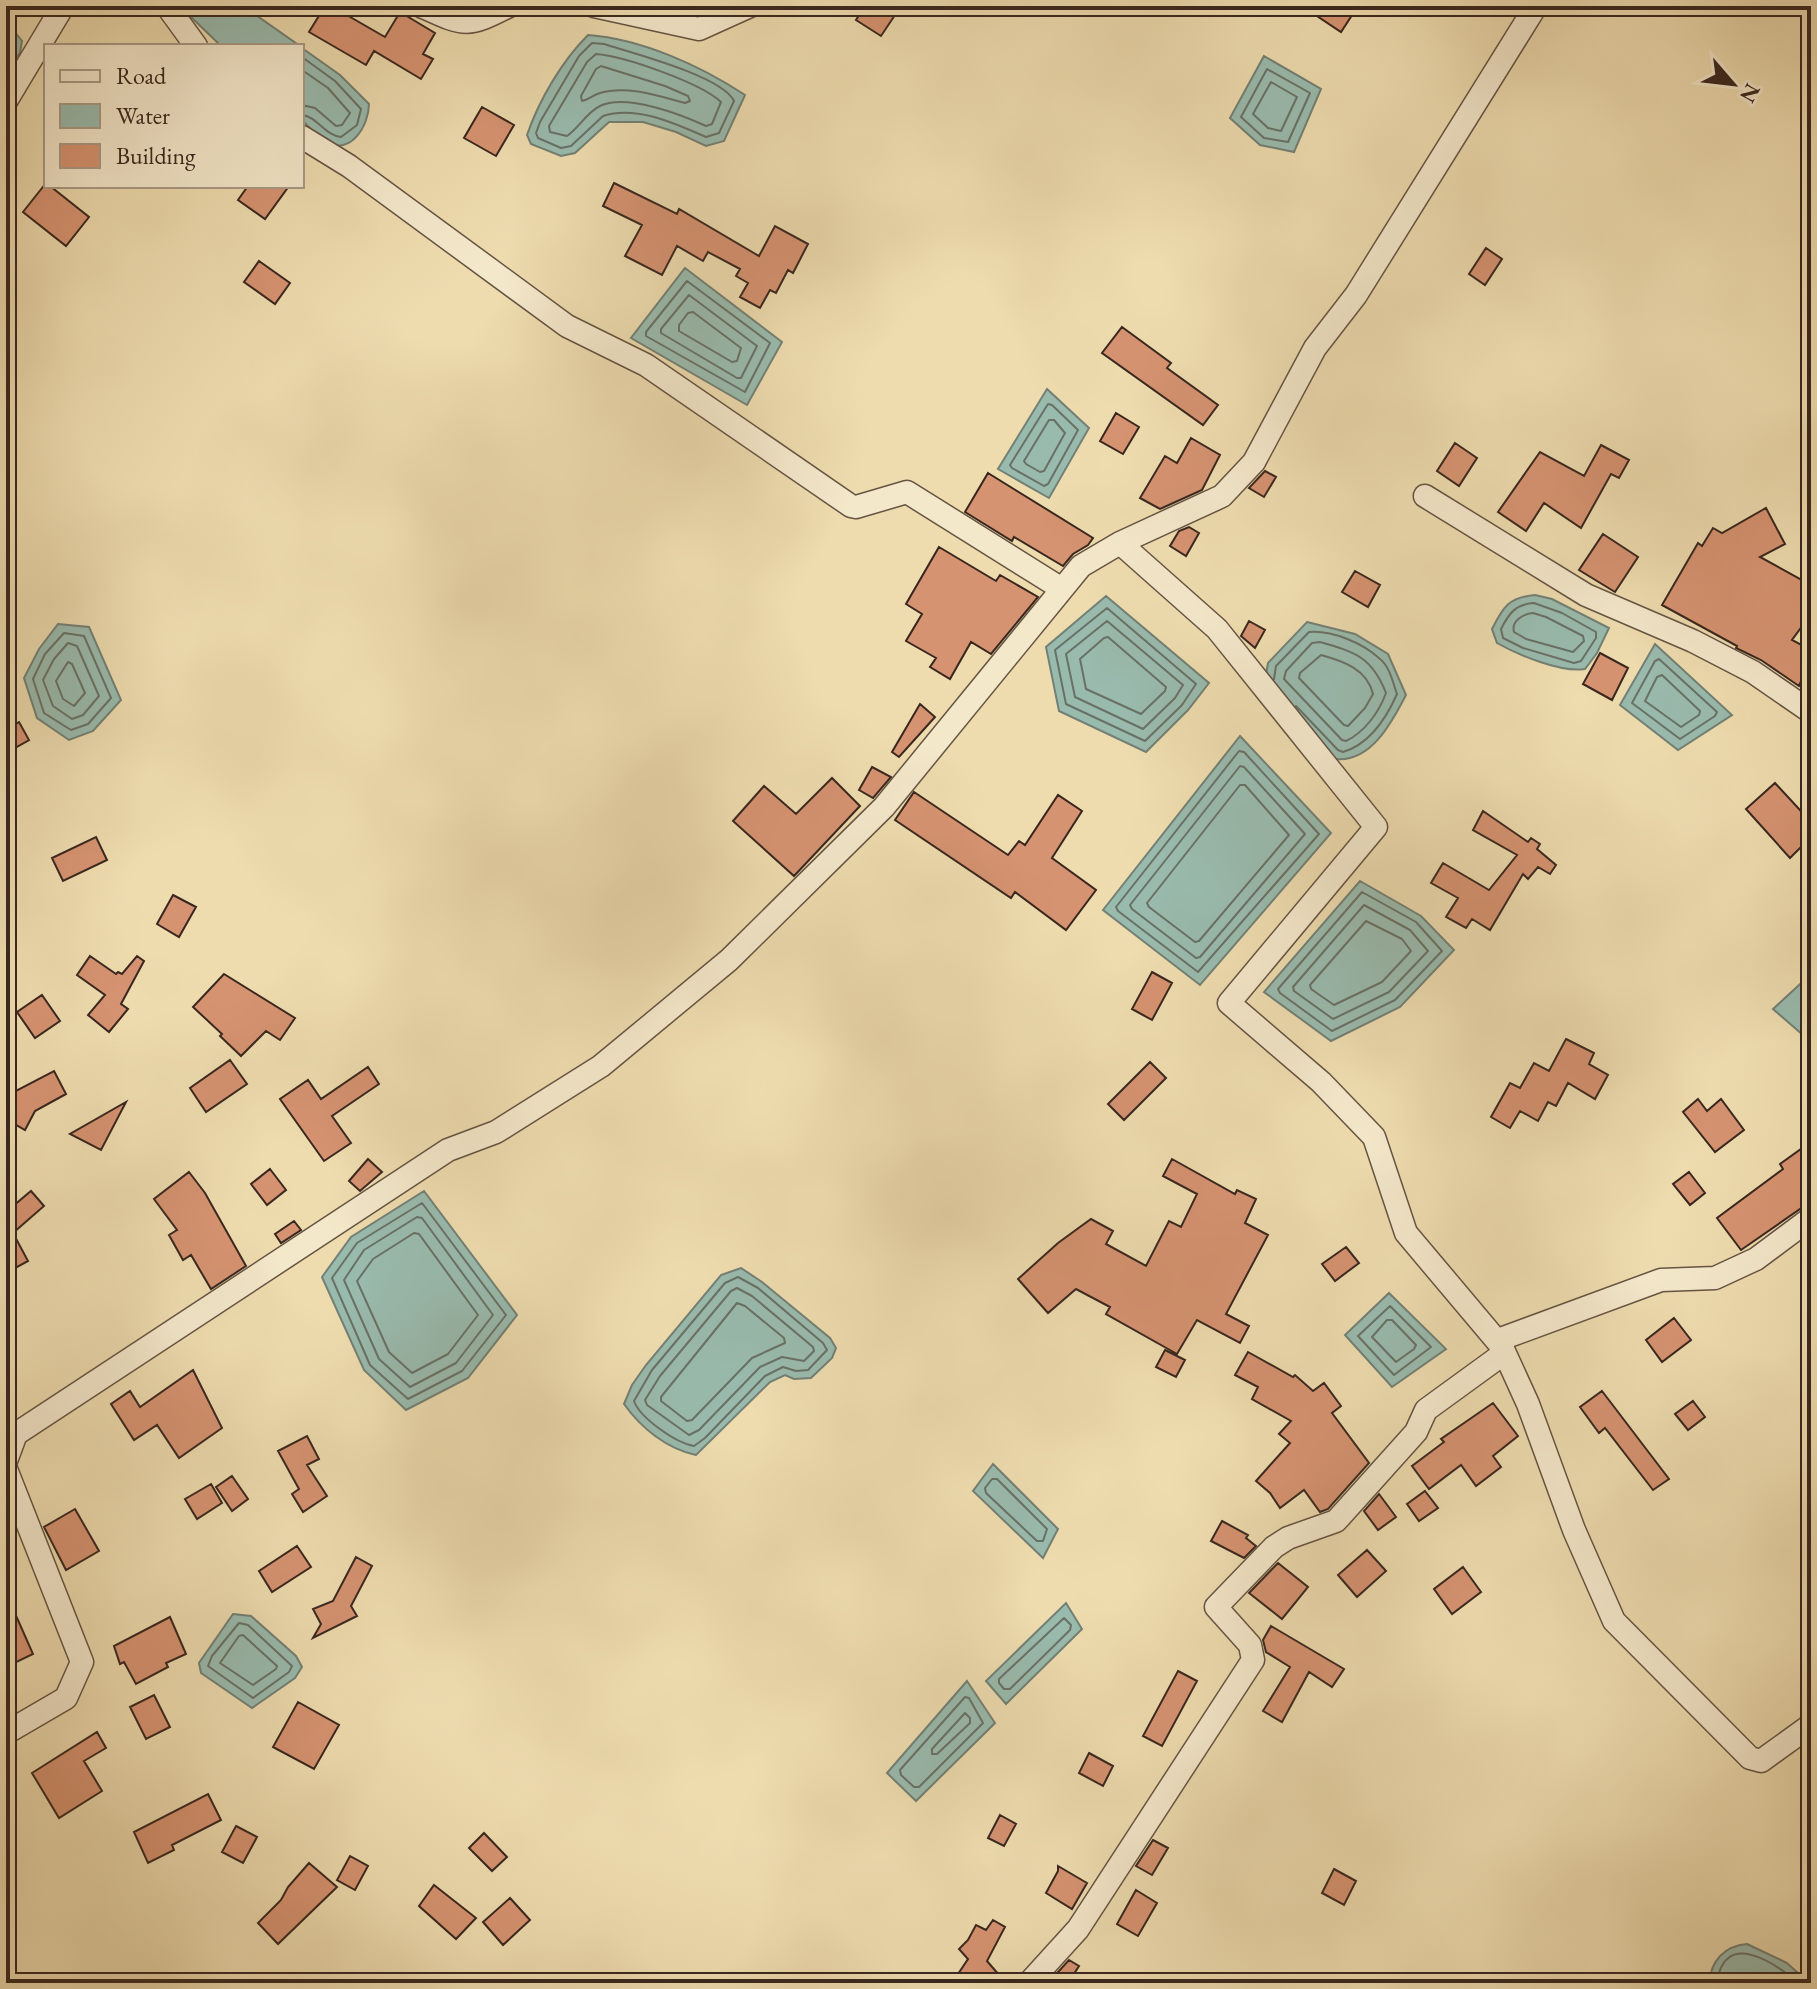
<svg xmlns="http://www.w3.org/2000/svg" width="1817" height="1989" viewBox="0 0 1817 1989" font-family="'EB Garamond',serif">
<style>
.water{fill:#99bbae;stroke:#738075;stroke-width:2}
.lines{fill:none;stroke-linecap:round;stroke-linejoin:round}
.shore{stroke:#697166;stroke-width:2}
.building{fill:#d69371;stroke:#39271f;stroke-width:2}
.street-casing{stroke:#665443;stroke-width:25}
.street{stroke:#f4e8cb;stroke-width:22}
</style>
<rect width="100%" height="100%" fill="#eedcaf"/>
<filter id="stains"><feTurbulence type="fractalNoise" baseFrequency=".0025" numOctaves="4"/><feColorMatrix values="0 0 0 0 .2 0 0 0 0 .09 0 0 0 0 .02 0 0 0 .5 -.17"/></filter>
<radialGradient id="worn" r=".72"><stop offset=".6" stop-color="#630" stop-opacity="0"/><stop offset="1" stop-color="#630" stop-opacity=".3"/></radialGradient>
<path class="water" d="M189,6H243L300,46H221L189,15Z
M6,21L22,41L20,53L6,70Z
M588,35C642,39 701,66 745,95L724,141L706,146L676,132L643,122H609L575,153L561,156L531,144L527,135C539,100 562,61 588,35Z
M302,48L340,75L369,104C369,125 351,156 326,142C317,137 309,127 302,120Z
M1264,56L1321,89L1294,152L1260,145L1230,118Z
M685,268L782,342L747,405L631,338Z
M1047,389L1089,428L1049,498L998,469Z
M1535,595L1552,599L1609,628L1597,653L1585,669C1562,673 1518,655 1497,643L1492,629C1503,607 1509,597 1535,595Z
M1106,596L1209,683L1188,710L1146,752L1059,711L1046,647Z
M1307,622L1355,634L1388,654L1406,695C1392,722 1371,763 1335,759L1264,685L1268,663Z
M58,624L89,627L121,700L93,731L69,740L37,718L24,678L39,649Z
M1655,644L1732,715L1678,750L1620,705Z
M1240,736L1331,833L1200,985L1103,910Z
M1360,881L1421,916L1454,950L1400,1007L1331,1041L1264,992Z
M1811,974V1042L1773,1009Z
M424,1191L517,1315L468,1378L406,1410L364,1370L322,1277L351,1237Z
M741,1268L762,1282L830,1338L836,1348L832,1358L811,1378L794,1379L785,1375L770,1382L696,1455C667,1449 641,1428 624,1404L632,1385L646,1365L721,1275Z
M1389,1293L1446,1349L1392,1387L1345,1335Z
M993,1464L1058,1529L1043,1558L973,1491Z
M1066,1603L1082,1629L1006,1704L986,1681Z
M233,1614L251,1616L296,1656L302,1667L295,1678L252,1708L201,1673L199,1663Z
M967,1681L995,1723L916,1801L887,1773Z
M1747,1944L1787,1963L1809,1983H1709C1711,1961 1724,1946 1747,1944Z"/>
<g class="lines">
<path class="shore" d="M592,43L604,44C632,53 722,76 734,101L719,133L706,137C676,124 637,105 603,116L571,146L561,148L538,138L536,133L540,122L579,56Z
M596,54C624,56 701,83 721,102L712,124L706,126C682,115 626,93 600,106C587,112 579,128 567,136L550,132L549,126L587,62Z
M302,57L335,81L361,109L357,125L341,137C324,135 318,117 302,115
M601,66L665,86L688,96L690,101L685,103C659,96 627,85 600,93C593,95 588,100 582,101L581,96L596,69Z
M1267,69L1310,93L1288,142L1264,138L1241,117Z
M302,70L328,88L350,113L342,125L336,126L315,108L302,105
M1271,82L1297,97L1281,131L1268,128L1253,114Z
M687,281L770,343L745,392L646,336V332Z
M689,295L757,346L741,378H737L661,333V329Z
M693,312L741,348L737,361L732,362L679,331V325L688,313Z
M1048,404L1052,405L1078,430L1048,484L1044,486L1012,468L1010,465Z
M1049,420H1054L1065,433L1044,471L1040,472L1026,464L1024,461Z
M1534,603L1562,613L1596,632V638L1581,661L1574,663L1523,648L1503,638L1501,629C1509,613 1516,604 1534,603Z
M1107,608L1196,684L1182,705L1145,741L1066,704L1055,650Z
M1533,613L1546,617L1583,636L1584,641L1573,652L1526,639L1514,632C1511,621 1523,614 1533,613Z
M1107,621L1183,685L1175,698L1143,729L1075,697L1066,654Z
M64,633L84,636L111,698L88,724L71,730L44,713L33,679L45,654Z
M1108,637L1166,687L1165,691L1141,714L1086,689L1080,659L1104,638Z
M1320,642C1355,652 1372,657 1386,693C1379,712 1365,732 1346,741L1342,740L1284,679L1286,671L1312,643Z
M68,643L77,646L99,696L83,715L72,719L53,706L43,680L54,659Z
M1321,655C1343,661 1367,669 1373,694L1365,708L1348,726L1344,725L1299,678L1300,673Z
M1659,659L1717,712L1715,716L1680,739L1632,703L1655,661Z
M68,662L72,664L85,693L74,706L63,699L56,681Z
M1662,675L1700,711L1699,715L1681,727L1645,701L1657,677Z
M1274,679L1276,666L1309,632C1332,630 1363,643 1380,659C1390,667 1393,683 1397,694C1386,719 1370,744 1343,752L1338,750L1296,706
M1239,751L1244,752L1319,834L1198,972L1118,911L1116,907Z
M1240,766L1244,767L1305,834L1200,957L1196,958L1132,909L1130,905Z
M1240,785H1245L1289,835L1199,941L1195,942L1149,907L1147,903Z
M1362,892L1416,922L1442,951L1395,1000L1332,1031L1280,993L1278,989Z
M1364,905L1410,930L1428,951L1389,992L1333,1019L1294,991L1293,987Z
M1366,921L1402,939L1411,951L1382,982L1334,1005L1311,989L1310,985Z
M422,1203L506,1315L462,1371L408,1399L370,1365L332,1278L357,1243Z
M417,1217L422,1218L493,1315L456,1363L410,1387L379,1359L344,1280L364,1250Z
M414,1233L419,1234L478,1315L448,1354L412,1373L389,1352L357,1281L373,1259Z
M738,1277L758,1288L823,1343L827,1350L808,1370L796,1371L783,1367L765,1376L705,1438L694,1446C676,1443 640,1418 634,1401L652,1370L725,1283Z
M737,1288L752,1296L813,1347L814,1351L804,1361L782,1357L760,1367L699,1430L689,1435L647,1405L645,1400L660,1376L731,1291Z
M737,1303L745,1306L784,1338L785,1343L752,1358L692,1420L687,1421L661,1401V1397Z
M1390,1306L1431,1347L1394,1375L1358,1336Z
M1387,1320H1392L1416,1345L1414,1349L1396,1362L1372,1337Z
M992,1479H997L1047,1529L1043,1541H1037L986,1493L985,1488Z
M1064,1618L1071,1625L1070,1630L1010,1689H1004L999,1683V1679Z
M239,1623L248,1625L292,1666L289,1672L253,1698L208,1666L212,1656Z
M243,1635L277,1666L276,1669L253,1685L220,1663L239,1636Z
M965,1697L969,1698L983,1723L919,1787H914L901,1775L900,1770Z
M965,1713L970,1718V1723L937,1754H932V1749Z
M1717,1983C1724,1929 1774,1962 1798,1983"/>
</g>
<path class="building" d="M325,6H331L385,37L400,12L435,33L423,54L433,59L421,79L374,51L366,65L309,32Z
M865,6H901L881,36L856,20Z
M1302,6H1358L1341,32Z
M482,107L514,125L496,156L464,138Z
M46,183V186H50L89,217L66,246L23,212Z
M614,183L677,214L679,209L759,256L775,226L808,244L793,273L788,270L776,293L770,290L760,308L740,297L748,283L736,276L740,269L708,252L703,261L677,246L662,275L625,256L642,225L603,206Z
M248,186H289L265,219L238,200Z
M1486,248L1502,259L1485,285L1469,274Z
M259,261L290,283L275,304L244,282Z
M1122,327L1171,363L1167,368L1218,405L1203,425L1102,353Z
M1116,413L1139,427L1123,454L1100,441Z
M1191,438L1220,455L1202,490L1160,509L1140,498L1165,456L1177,463Z
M1455,443L1477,458L1459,486L1437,471Z
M1601,445L1629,460L1619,478L1611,474L1581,528L1544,503L1526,531L1498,512L1540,452L1584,476Z
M1265,471L1276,477L1264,497L1249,488Z
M988,473L1093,538L1088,545L1073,554L1063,566L1014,537L1012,541L965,512Z
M1766,508L1785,544L1760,557L1811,585V614L1792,640L1811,650V682L1803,677L1799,686L1761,660L1736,648L1737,646L1662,605L1698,543L1702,546L1713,528L1722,533Z
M1189,527L1199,533L1186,556L1170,546L1179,531Z
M1603,534L1638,557L1615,592L1579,570Z
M939,547L996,581L1000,575L1038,597L991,654L971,642L950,679L930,667L936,658L906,641L922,614L906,604Z
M1355,571L1380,585L1368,607L1342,592Z
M1249,621L1265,630L1255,648L1241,636Z
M1600,653L1628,668L1612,700L1583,684Z
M920,704L935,717L899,757L892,752Z
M19,722L29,740L6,753V729Z
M872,767L891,777L873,798L859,790Z
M832,778L860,806L794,876L733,821L764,786L796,814Z
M1775,783L1811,822V837L1790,858L1746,809Z
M914,792L1008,855L1019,841L1025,845L1058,795L1082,811L1052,858L1096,890L1066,930L1015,892L1011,898L895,820Z
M1483,811L1528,842L1531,838L1540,844L1537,849L1556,865L1550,874L1538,867L1528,879L1523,874L1490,930L1472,919L1466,928L1446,917L1458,898L1431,883L1443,863L1489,890L1517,855L1473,830Z
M96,837L107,860L63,881L52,858Z
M173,895L196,907L179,937L157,924Z
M90,956L116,974L118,972L122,974L137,956L144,961L121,1004L128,1009L109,1032L88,1015L105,995L77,975Z
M1152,972L1172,983L1152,1020L1132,1009Z
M224,974L295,1018L280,1040L266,1031L241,1056L220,1036L222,1034L193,1007Z
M42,995L60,1021L35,1038L17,1012Z
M1566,1039L1594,1053L1589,1064L1608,1075L1595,1099L1568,1083L1556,1106L1548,1102L1538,1121L1520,1111L1510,1128L1491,1117L1510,1083L1520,1088L1534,1063L1549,1071Z
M230,1060L247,1084L206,1112L190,1088Z
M1150,1062L1166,1078L1124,1120L1108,1104Z
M368,1067L379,1084L332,1116L351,1143L324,1161L280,1099L308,1080L321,1099Z
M54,1071L66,1094L35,1111L25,1130L6,1119V1096Z
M1698,1099L1707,1111L1721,1099L1744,1130L1715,1152L1683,1112Z
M126,1102L101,1150L70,1134Z
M1801,1149L1811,1163V1204L1803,1207L1741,1250L1717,1218L1783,1169L1780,1164Z
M368,1159L382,1172L360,1191L349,1181Z
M1172,1159L1235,1194L1237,1190L1256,1199L1245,1223L1268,1235L1226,1314L1249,1326L1240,1343L1197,1320L1177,1354L1106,1314L1110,1307L1076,1289L1048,1313L1018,1279L1058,1243L1091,1219L1113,1231L1106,1244L1146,1266L1169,1221L1181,1227L1197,1194L1163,1176Z
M270,1169L286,1190L267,1205L251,1184Z
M189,1172L205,1193L246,1266L211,1289L191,1255L183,1260L169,1235L177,1230L154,1199Z
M1689,1172L1705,1193L1690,1205L1673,1184Z
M31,1191L44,1206L13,1233L28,1261L6,1273V1212Z
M294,1221L301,1230L281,1243L275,1234Z
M1346,1247L1359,1263L1335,1281L1322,1264Z
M1674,1318L1691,1340L1662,1362L1646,1340Z
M1165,1350L1185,1360L1176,1377L1156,1367Z
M1248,1352L1293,1377L1295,1375L1313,1391L1324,1383L1341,1406L1332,1413L1369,1463L1328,1509L1320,1512L1304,1490L1280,1508L1270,1493L1256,1481L1290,1443L1279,1434L1291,1421L1252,1399L1258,1387L1235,1375Z
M193,1370L222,1428L179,1458L157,1425L134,1440L111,1404L130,1391L140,1407Z
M1602,1391L1669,1479L1653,1490L1605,1428L1599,1433L1580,1407Z
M1693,1401L1705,1417L1688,1430L1675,1414Z
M1493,1403L1518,1436L1493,1456L1501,1467L1476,1486L1461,1465L1429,1489L1412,1466L1444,1442L1441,1439Z
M307,1436L319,1459L307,1465L327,1496L303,1512L292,1494L299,1489L278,1451Z
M232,1476L248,1499L232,1511L216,1487Z
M211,1484L222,1503L197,1519L185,1499Z
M1425,1491L1438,1508L1419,1521L1407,1504Z
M1379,1494L1396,1517L1378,1530L1364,1511Z
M75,1509L99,1551L66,1570L44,1527Z
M1222,1521L1248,1535L1246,1538L1256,1546L1244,1558L1211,1541Z
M297,1546L311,1567L272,1592L259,1571Z
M1367,1550L1386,1571L1357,1597L1338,1575Z
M356,1557L372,1566L351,1606L357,1616L313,1638L321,1624L313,1609L333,1601Z
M1278,1563L1308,1587L1282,1619L1249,1593Z
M1463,1567L1481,1592L1452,1614L1434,1589Z
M6,1593L33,1654L6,1667Z
M170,1617L186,1654L166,1663L168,1667L136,1684L124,1662L120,1664L114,1646Z
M1271,1626L1344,1669L1332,1687L1309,1672L1282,1722L1263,1711L1290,1667L1266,1652L1263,1640Z
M1178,1671L1197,1681L1162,1746L1143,1736Z
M154,1695L170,1727L146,1739L130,1707Z
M298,1702L339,1725L314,1769L273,1747Z
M97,1732L106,1748L84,1761L102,1791L59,1818L32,1773Z
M1089,1753L1113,1766L1103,1786L1079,1773Z
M208,1794L221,1820L172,1845L174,1850L148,1863L134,1832Z
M1000,1815L1016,1824L1004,1846L988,1838Z
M236,1826L257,1837L243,1863L222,1852Z
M484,1833L507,1857L492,1871L469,1848Z
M1153,1840L1168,1848L1152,1875L1136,1866Z
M350,1856L368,1866L355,1890L337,1880Z
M309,1863L337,1887L278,1944L258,1923L281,1900L288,1887Z
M1058,1866L1087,1883L1072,1909L1046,1893L1058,1871Z
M1334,1869L1356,1881L1344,1905L1322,1893Z
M434,1885L476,1918L456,1939L419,1906Z
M1136,1890L1157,1903L1138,1936L1117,1924Z
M510,1898L530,1920L503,1945L483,1922Z
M993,1920L1005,1927L987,1961L1006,1983H952L968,1959L959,1949L968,1940L976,1925L986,1930Z
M1069,1960L1079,1966L1068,1983H1048Z"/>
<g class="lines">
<defs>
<path id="street" d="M167,6L196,46
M421,6C465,26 466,28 509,6
M594,6L699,29L750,6
M6,101L63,6
M302,137L349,166L567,326L646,365L851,506L856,507L907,492L1062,589
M1425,496L1586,595L1693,641L1753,672L1811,712
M1120,543L1217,629L1376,827L1229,1003L1321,1082L1374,1137L1406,1233L1502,1347L1528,1404L1574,1530L1614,1621L1750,1758L1761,1761L1811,1725
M1498,1340L1661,1280L1715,1278L1756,1259L1811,1218
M6,1461L16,1434L448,1150L496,1132L601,1066L729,960L884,807L1081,566L1120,543L1222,496L1254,462L1315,348L1356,295L1536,6
M6,1469L82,1662L66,1698L6,1733
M1029,1983L1078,1929L1253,1660L1250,1645L1216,1607L1274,1547L1288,1538L1336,1521L1416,1432L1426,1410L1503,1354"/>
</defs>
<use href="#street" class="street-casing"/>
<use href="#street" class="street"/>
</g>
<rect width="1817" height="1989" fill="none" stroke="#eedcaf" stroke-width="32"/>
<rect x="8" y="8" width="1801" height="1973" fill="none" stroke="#39271f" stroke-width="4"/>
<rect x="16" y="16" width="1785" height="1957" fill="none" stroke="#39271f" stroke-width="2"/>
<rect x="44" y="44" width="260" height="144" fill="#f4e8cb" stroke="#a99b86" stroke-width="2"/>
<rect x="60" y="70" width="40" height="12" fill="#f4e8cb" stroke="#a99b86" stroke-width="2"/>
<text x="116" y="84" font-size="24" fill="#39271f">Road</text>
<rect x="60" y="104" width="40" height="24" fill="#99bbae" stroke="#a99b86" stroke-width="2"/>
<text x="116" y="124" font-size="24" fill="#39271f">Water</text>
<rect x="60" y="144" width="40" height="24" fill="#d69371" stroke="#a99b86" stroke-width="2"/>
<text x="116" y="164" font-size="24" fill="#39271f">Building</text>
<g transform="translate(1733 84) rotate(118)" stroke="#f4e8cb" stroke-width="6" paint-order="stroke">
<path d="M0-6L14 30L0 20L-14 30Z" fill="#39271f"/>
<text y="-12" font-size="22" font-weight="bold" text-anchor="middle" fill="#39271f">N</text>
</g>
<rect width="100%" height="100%" filter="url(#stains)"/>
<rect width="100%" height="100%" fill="url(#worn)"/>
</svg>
